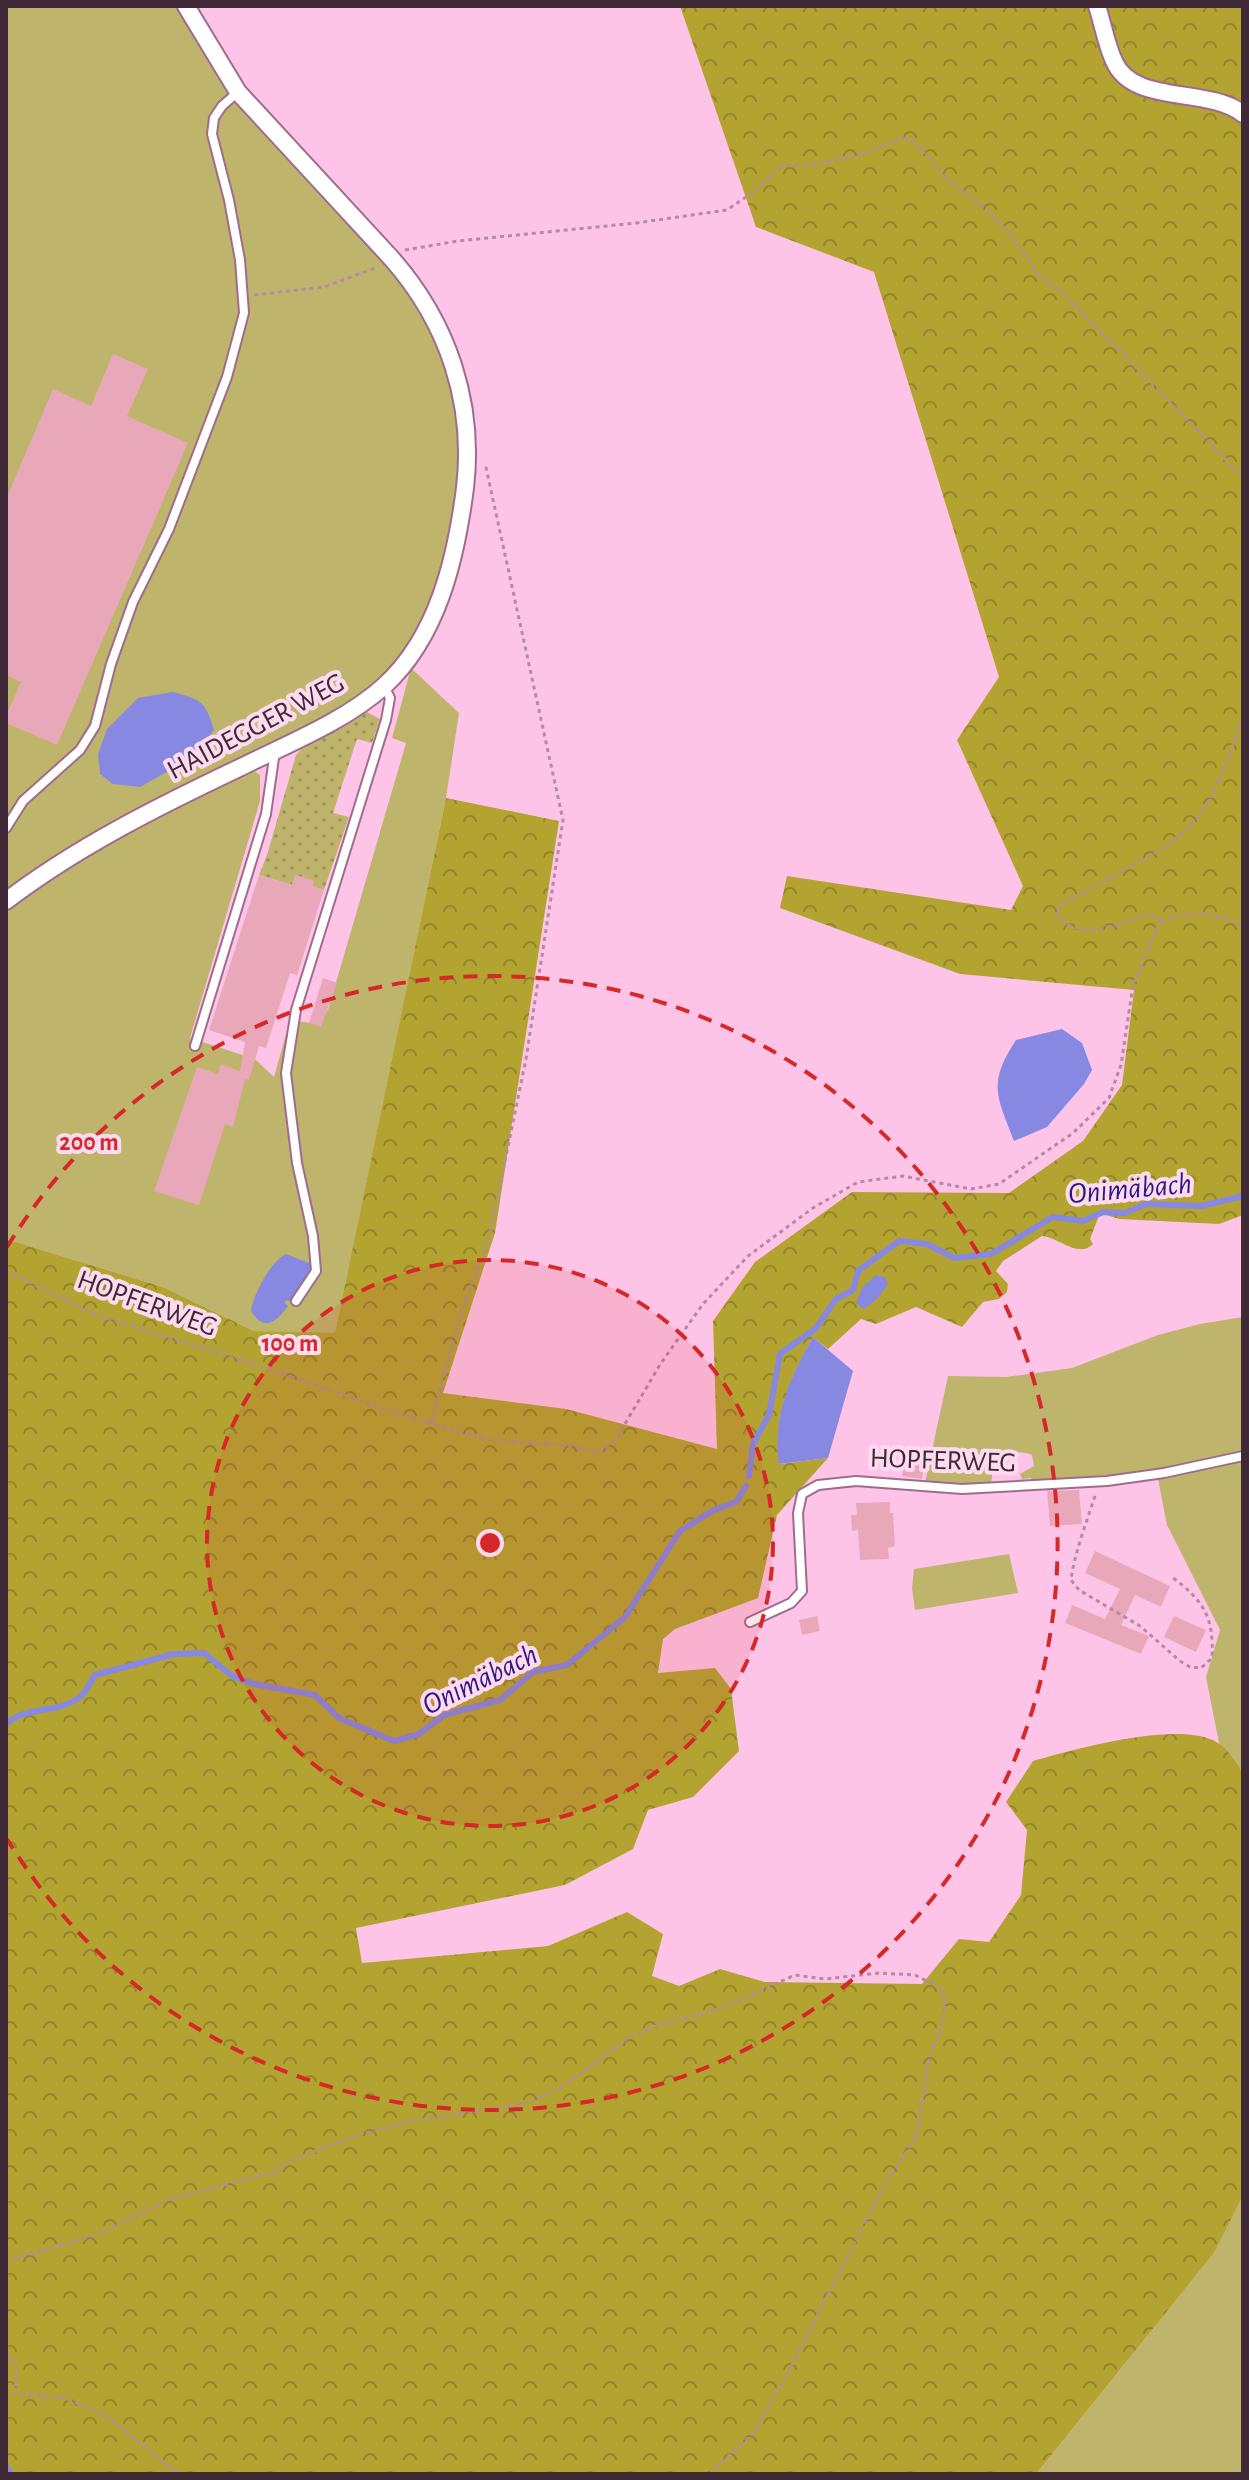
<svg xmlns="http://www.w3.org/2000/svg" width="1249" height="2480" viewBox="0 0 1249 2480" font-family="'Alegreya Sans',sans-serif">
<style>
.grass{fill:#beb46c}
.forest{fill:url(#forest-crowns)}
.park{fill:url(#park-dots)}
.water{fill:#8688e1}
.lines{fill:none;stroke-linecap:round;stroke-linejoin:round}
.stream{stroke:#8688e1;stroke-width:6}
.building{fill:#e9a8b9}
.service-casing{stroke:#a06c8d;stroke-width:12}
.minor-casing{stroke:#a06c8d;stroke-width:20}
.path{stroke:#b689a5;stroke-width:3;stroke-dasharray:4 4;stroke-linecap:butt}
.service{stroke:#fff;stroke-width:8}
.minor{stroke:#fff;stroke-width:16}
.ring{fill:none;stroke:#d62828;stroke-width:4;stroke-dasharray:14 10}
.labels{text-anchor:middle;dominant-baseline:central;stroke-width:8;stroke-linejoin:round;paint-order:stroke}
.street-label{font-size:28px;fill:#3f2936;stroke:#fddaef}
.water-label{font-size:30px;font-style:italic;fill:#2e1982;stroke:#fddaef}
.centre{fill:#d62828;stroke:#fddaef;stroke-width:4}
.ring-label{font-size:24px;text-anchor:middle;font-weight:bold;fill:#d62828;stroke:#fddaef;stroke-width:8;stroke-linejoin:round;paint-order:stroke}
</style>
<defs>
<pattern id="forest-crowns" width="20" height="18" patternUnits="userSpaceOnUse" patternTransform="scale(2)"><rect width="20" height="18" fill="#b3a431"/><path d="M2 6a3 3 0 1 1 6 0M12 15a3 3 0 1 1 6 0" fill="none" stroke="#93862a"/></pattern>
<pattern id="park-dots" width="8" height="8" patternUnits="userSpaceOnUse" patternTransform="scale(2)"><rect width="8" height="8" fill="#beb46c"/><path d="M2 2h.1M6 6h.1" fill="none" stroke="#9c925a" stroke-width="1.8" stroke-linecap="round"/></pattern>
</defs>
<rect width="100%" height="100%" fill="#fec4e8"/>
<path class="grass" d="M6,6H179L229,81L433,314L466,448L446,583L384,686L6,901Z
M411,668L459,713L446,798L335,1334L254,1331L163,1287L6,1239V912L73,864L198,794L251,769L260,775V801L190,1038L255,1059L274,1077L290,1020L311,1023L328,1010L406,743L392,738Z
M1243,1317V1452L1137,1473L1032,1481L1031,1478L1022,1479L1020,1474L1034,1466L1032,1455C1018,1449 1006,1454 994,1461L991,1484L925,1483L948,1376L1006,1377L1072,1368L1158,1335L1200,1324Z
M1243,1456V1772L1219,1743L1206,1677L1220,1630L1167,1525L1157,1474Z
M1009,1554L1018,1593L915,1610L912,1588L914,1569Z
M1243,2196V2474H1036L1214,2253Z"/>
<path class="forest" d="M680,6H1243V1215L1219,1224L1119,1219L1100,1213L1090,1239L1093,1244C1078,1259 1061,1238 1042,1236L1003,1261L996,1271L1008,1284L1007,1292L999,1299L983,1302L962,1327L916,1307L876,1324L861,1319L828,1349L813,1337C790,1378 772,1417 780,1464L828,1458L777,1515L758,1598L675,1629L663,1639L658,1673L715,1668L731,1689L739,1751L693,1797L648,1810L633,1849L565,1885L356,1928L362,1963L548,1946L627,1912L663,1934L652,1976L679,1986L720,1969L765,1982L922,1984L959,1939L989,1942L1021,1895L1027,1830L1006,1802L1033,1761C1074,1749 1183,1719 1218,1743C1228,1749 1236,1763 1243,1772V2196L1214,2253L1036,2474H6V1239L163,1287L254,1331L335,1333L446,798L559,821L495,1233L443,1393L566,1409L717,1449L713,1321L755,1262L852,1192L1009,1193L1083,1141L1122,1085L1134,990L960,974L780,908L787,876L1011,910L1023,886L957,740L999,677L874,272L756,227Z"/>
<path class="park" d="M361,709L380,719L372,743L357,739L333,813L349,817L324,890L312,886L313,881L296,875L292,885L259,875L267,855L296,755L307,743Z"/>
<path class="water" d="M173,692C202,700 205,701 214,730L193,757L140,787L113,784L100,774L98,754L107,729L138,698Z
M1062,1029L1082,1043L1092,1070L1084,1084L1047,1127L1014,1141C997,1096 987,1084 1016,1040Z
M286,1254L311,1264L313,1270L290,1301L287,1300L284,1302L288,1306C277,1321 265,1333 251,1311C253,1295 271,1261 286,1254Z
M876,1275L885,1277L888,1284L878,1298L864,1309L856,1303L862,1288Z
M813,1337L853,1371L828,1458L779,1464C772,1417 790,1377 813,1337Z"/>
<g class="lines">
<path class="stream" d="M749,1476L753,1444L769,1415L780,1354L816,1328L836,1299L853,1290L858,1271L899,1241L927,1244L954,1258L991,1254L1053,1217L1083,1221L1103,1212L1125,1213L1146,1204L1201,1206L1243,1196
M6,1724C28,1705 58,1714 80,1697C86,1692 91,1681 95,1675L174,1654L204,1653L232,1676L254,1684L315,1695L339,1718L394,1741L419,1734L444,1715L500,1700L533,1672L567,1665L625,1617L680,1531L714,1510L736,1502L746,1486
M6,2466L11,2474"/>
</g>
<path class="building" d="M113,354L148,369L127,416L188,443L57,745L6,723V716L21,682L6,675V499L53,389L91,406Z
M259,875L292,885L296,875L314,881L312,886L324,890L297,975L290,973L266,1048L259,1046L249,1080L245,1079L233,1127L225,1124L199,1205L154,1191L197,1067L218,1074L221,1064L240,1071L245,1042L209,1030Z
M323,978L337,983L321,1027L309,1023Z
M906,1458L925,1461L922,1479L902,1476Z
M1079,1490L1082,1524L1050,1526L1047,1491Z
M890,1502V1513H893L895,1546L888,1548L889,1559L860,1560L858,1530L852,1531L851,1515H857L856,1503Z
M1095,1551L1170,1586L1161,1607L1135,1595L1121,1625L1149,1636L1141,1654L1065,1623L1072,1605L1105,1619L1120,1589L1085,1573Z
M817,1616L820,1631L802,1635L799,1620Z
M1174,1616L1206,1630L1196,1652L1164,1637Z"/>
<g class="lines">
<defs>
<path id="service" d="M6,828L23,801L80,750L95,726L111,664L133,602L169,529L227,377L244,313L240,260L229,200L212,134L214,118L222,106L238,92
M195,1046L266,814L275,751
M296,1301L316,1271L313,1236L297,1163L286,1073L296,1010L386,720L390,698L384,686
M750,1622L791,1603L802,1591L798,1513L802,1494L818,1485L856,1481L962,1489L1107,1481L1164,1473L1243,1456"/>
<path id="minor" d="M1097,6C1103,24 1106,44 1114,61C1133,106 1208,86 1243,114
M6,901C77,847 157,807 237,769C283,746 346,721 384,686C438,637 456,558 465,488C475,403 448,323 392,259L238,92L186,6"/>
</defs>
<use href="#service" class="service-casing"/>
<use href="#minor" class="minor-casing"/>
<path class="path" d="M405,250L458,241L636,223L727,210L752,193L782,166L821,163L865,153L902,138L914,141L946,178L983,207L1013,237L1037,273L1065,295L1243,477
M254,295L324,287L378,267
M1160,921C1191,910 1213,913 1243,925
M6,1271L99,1316L254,1364L384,1409L483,1439L571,1446L601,1453L616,1439L661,1363L703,1304L748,1256L813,1208L858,1182L903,1176L971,1189L999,1184L1073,1133L1109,1098L1121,1065L1133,985L1160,921L1150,914C1118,923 1082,943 1056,915L1058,908C1095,882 1171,852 1197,818C1219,788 1230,752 1243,717
M432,1423L457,1325L490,1234L526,1059L563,820L485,463
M1095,1496C1087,1520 1074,1555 1071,1580L1079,1590L1140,1626L1180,1661L1190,1667L1201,1668L1212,1658C1214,1617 1204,1601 1172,1577
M6,2261L96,2235L170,2199L274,2172L295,2159L355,2136L408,2122L528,2103L551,2092L580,2074L628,2038L652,2027L722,2008L795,1975L825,1979L879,1973L915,1975L941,1988L946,2004L940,2031L929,2058L917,2135L882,2189L793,2363L754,2432L710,2474
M6,2357H11L17,2369L15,2393L65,2398L105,2415L179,2474"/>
<use href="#service" class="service"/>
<use href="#minor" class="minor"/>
</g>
<circle cx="490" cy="1543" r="283" fill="#d62828" fill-opacity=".12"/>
<g class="ring">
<circle cx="490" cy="1543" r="283"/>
<path d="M7 1247A567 567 0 1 1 7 1839"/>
</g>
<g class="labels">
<g class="street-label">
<text transform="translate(256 727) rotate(-28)">HAIDEGGER WEG</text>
<text transform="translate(147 1304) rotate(20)">HOPFERWEG</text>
<text transform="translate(943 1461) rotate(2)">HOPFERWEG</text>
</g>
<g class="water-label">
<text transform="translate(1130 1189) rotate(-5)">Onimäbach</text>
<text transform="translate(480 1680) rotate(-26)">Onimäbach</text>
</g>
</g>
<circle cx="490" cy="1543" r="12" class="centre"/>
<g class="ring-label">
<text x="89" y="1150">200 m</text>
<text x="290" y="1351">100 m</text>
</g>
<rect width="1249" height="2480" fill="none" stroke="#3f2936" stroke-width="16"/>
</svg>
